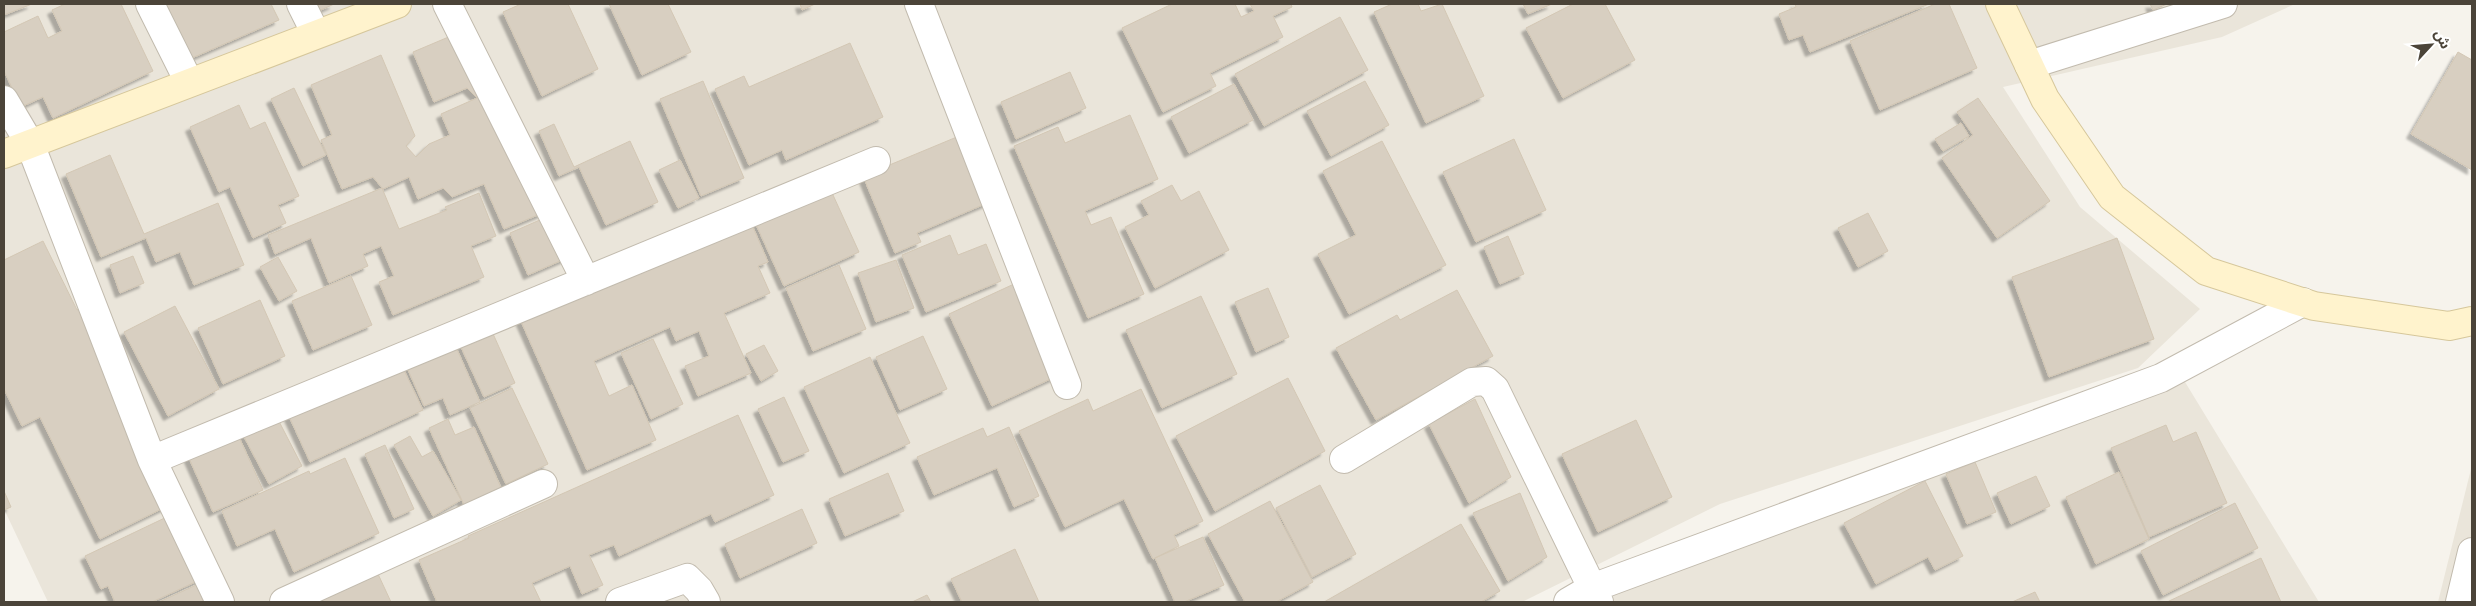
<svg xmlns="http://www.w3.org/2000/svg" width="2476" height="606" viewBox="0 0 2476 606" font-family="'Asap Condensed','Noto Sans Arabic',sans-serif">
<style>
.residential{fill:#eae5da}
.building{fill:#d8cfc1;stroke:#d3c7b4;filter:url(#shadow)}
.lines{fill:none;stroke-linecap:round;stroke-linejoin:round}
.street-casing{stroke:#c2bbae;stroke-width:30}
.secondary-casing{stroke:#d6c79b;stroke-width:30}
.street{stroke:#fff;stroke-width:28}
.secondary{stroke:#fff3cd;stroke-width:28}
</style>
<defs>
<filter id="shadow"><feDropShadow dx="-4.5" dy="4.5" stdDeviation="1" flood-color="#0004"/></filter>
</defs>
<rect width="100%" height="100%" fill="#f6f3ec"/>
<path class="residential" d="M4,4H2295L2222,37L2003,87L2080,207L2200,309L2138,368L1720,504L1522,602H48L4,509Z
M2182,377L2319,602H1556Z
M2472,465V602H2438Z"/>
<path class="building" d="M4,4H32L4,15Z
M65,4H121L153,71L53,118L43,97L21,107L4,71V32L38,16L48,38L62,31L52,10Z
M148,4H271L279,20L176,65Z
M300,4H334L306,17Z
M521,4H568L598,69L542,96L503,12Z
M609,4H668L691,52L642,75Z
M800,4H815L802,10Z
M1172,4H1235L1241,17L1254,11L1250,4H1291L1292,7L1273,16L1283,37L1210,73L1216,86L1163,112L1122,28Z
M1392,4H1418L1421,11L1442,4L1484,96L1426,123L1374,12Z
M1523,4H1552L1528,14Z
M1573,4H1605L1635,60L1563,98L1526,28Z
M1795,4H1929L1810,52L1803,35L1789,40L1779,14L1796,7Z
M1935,4H1949L1977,68L1880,110L1850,41Z
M2150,4H2167L2153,10Z
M1340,17L1368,70L1264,126L1235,74Z
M458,33L550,210L504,229L484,184L452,197L443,188L418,199L409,177L383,189L373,177L342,189L321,140L332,135L311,85L381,55L415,136L406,146L416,157L429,144L450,135L441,114L477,98L467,88L434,102L413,52Z
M850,43L883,117L786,160L782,150L749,165L715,89L744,76L749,87Z
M2458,52L2472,60V170L2411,134Z
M1070,72L1086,108L1016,139L1001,102Z
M703,81L744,178L701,196L660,99Z
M1365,81L1389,125L1331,156L1307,111Z
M1234,84L1253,120L1189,153L1171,117Z
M294,88L326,155L303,166L271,99Z
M1978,98L2050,201L1997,238L1942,158L1973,135L1957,112Z
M239,105L250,129L265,122L299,196L278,205L286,223L253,238L230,187L219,192L190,127Z
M1130,115L1158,179L1085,211L1091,225L1111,217L1144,294L1088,318L1014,146L1058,127L1065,143Z
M1961,123L1969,136L1943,151L1935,139Z
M554,124L574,167L630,141L658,202L606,225L579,167L559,176L539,131Z
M964,134L992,201L917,233L921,242L895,253L863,176Z
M1514,139L1546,210L1476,242L1443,172Z
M1382,141L1446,265L1349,314L1318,254L1356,235L1323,171Z
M110,155L144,234L218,203L244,265L194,285L180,252L156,262L146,238L101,257L66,174Z
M680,160L699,198L678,208L659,170Z
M828,184L859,252L784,286L753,218Z
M1172,185L1181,201L1199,191L1229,250L1155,288L1125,227L1149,215L1141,201Z
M382,188L399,229L447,210L445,207L479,193L496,236L471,246L484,277L393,315L379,282L394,276L381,246L363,254L368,266L329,283L311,238L275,254L268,235Z
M558,212L576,254L528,275L510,233Z
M1868,213L1888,251L1858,267L1838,228Z
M749,218L768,262L758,266L770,293L724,313L751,373L698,396L685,366L709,356L699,331L676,341L670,327L594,361L609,396L632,385L656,440L587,470L520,319Z
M950,235L958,255L986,244L1001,281L926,312L902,255Z
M1508,236L1524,274L1500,284L1484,247Z
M2117,238L2154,339L2049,377L2012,277Z
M43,241L77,310L87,305L178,501L100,539L40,417L22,426L4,389V260Z
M133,256L144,283L120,293L110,265Z
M278,257L297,291L279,301L260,267Z
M896,260L914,308L876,322L858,273Z
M839,265L866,329L813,351L786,288Z
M351,276L372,325L313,350L292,301Z
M1014,284L1057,376L992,406L949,314Z
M1268,288L1289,337L1256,352L1235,302Z
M1457,290L1493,356L1376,420L1336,348L1397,315L1400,320Z
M1201,296L1237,374L1162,408L1126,330Z
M260,300L285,356L223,384L198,328Z
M175,306L219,389L168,416L124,332Z
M486,318L515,383L484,397L454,332Z
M449,331L480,402L450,415L443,398L424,406L400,352Z
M923,336L947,389L900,410L876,357Z
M653,339L683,404L651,419L621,353Z
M764,345L778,371L761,381L746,354Z
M393,347L423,410L310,462L281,399Z
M870,357L910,443L844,473L804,387Z
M1288,378L1325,451L1215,511L1176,436Z
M512,388L548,464L506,484L470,408Z
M1141,389L1203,521L1174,535L1179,546L1153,559L1124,499L1065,527L1019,431L1088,399L1093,411Z
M784,397L809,451L783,462L758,409Z
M1475,399L1511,477L1469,503L1429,424Z
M268,400L302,466L269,484L234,418Z
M229,415L263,490L213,512L180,438Z
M738,415L774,495L715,522L711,514L619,556L614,545L589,555L603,585L582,594L570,566L532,583L541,602H437L419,560L469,538L468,536Z
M448,419L455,435L474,427L502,490L465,507L429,428Z
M1636,420L1672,497L1598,532L1562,454Z
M2166,425L2173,442L2196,432L2227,503L2149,537L2111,448Z
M1009,427L1039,496L1014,507L997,468L934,495L917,457L983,428L987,437Z
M410,436L422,457L433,451L461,500L433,516L394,445Z
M385,445L414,509L394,518L365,454Z
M345,458L379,533L294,572L275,529L237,546L222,511L309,471L310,474Z
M1975,462L1996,512L1967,524L1946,474Z
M2119,472L2149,539L2096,564L2066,497Z
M888,473L904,511L845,536L829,499Z
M2036,476L2050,506L2011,524L1997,493Z
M1925,481L1963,556L1935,570L1928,557L1876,584L1844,523Z
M1320,485L1356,554L1312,577L1276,508Z
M4,491L11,507L4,510Z
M1520,493L1547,557L1508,581L1473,513Z
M1270,501L1313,582L1276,602H1245L1208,534Z
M2235,503L2258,548L2163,595L2141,551Z
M802,509L817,543L740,578L725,544Z
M173,514L204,578L152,602H115L108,586L101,589L85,556Z
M1461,524L1500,591L1481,602H1324Z
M1203,537L1224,585L1184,602H1175L1155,558Z
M1015,549L1039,602H962L951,579Z
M2261,558L2281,602H2167Z
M378,574L391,602H315Z
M205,581L215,602H159Z
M2035,592L2040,602H2012Z
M927,595L931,602H912Z"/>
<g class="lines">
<defs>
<path id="street" d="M150,4L189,82
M301,4L316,34
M447,4L586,281
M919,4L1067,385
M2029,65L2223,4
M4,100L30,144L152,460L220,602
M1344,459L1472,382L1486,381L1495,389L1599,602
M152,460L876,161
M284,602L543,484
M620,602L687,578L699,590L706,602
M1568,602L1592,588L2161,378L2303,302
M2460,602L2472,552"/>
<path id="secondary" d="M2000,4L2045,99L2112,197L2206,271L2314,306L2449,326L2472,321
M4,154L397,4"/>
</defs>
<use href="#street" class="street-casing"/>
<use href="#secondary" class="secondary-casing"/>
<use href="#street" class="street"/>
<use href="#secondary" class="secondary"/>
</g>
<rect width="2476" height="606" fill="none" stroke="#4b4439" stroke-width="10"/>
<g transform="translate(2431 45) rotate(64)" stroke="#ffffff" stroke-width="4" paint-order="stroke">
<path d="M0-4L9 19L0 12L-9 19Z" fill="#4b4439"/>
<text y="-8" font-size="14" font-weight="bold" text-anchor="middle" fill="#4b4439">ش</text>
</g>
</svg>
